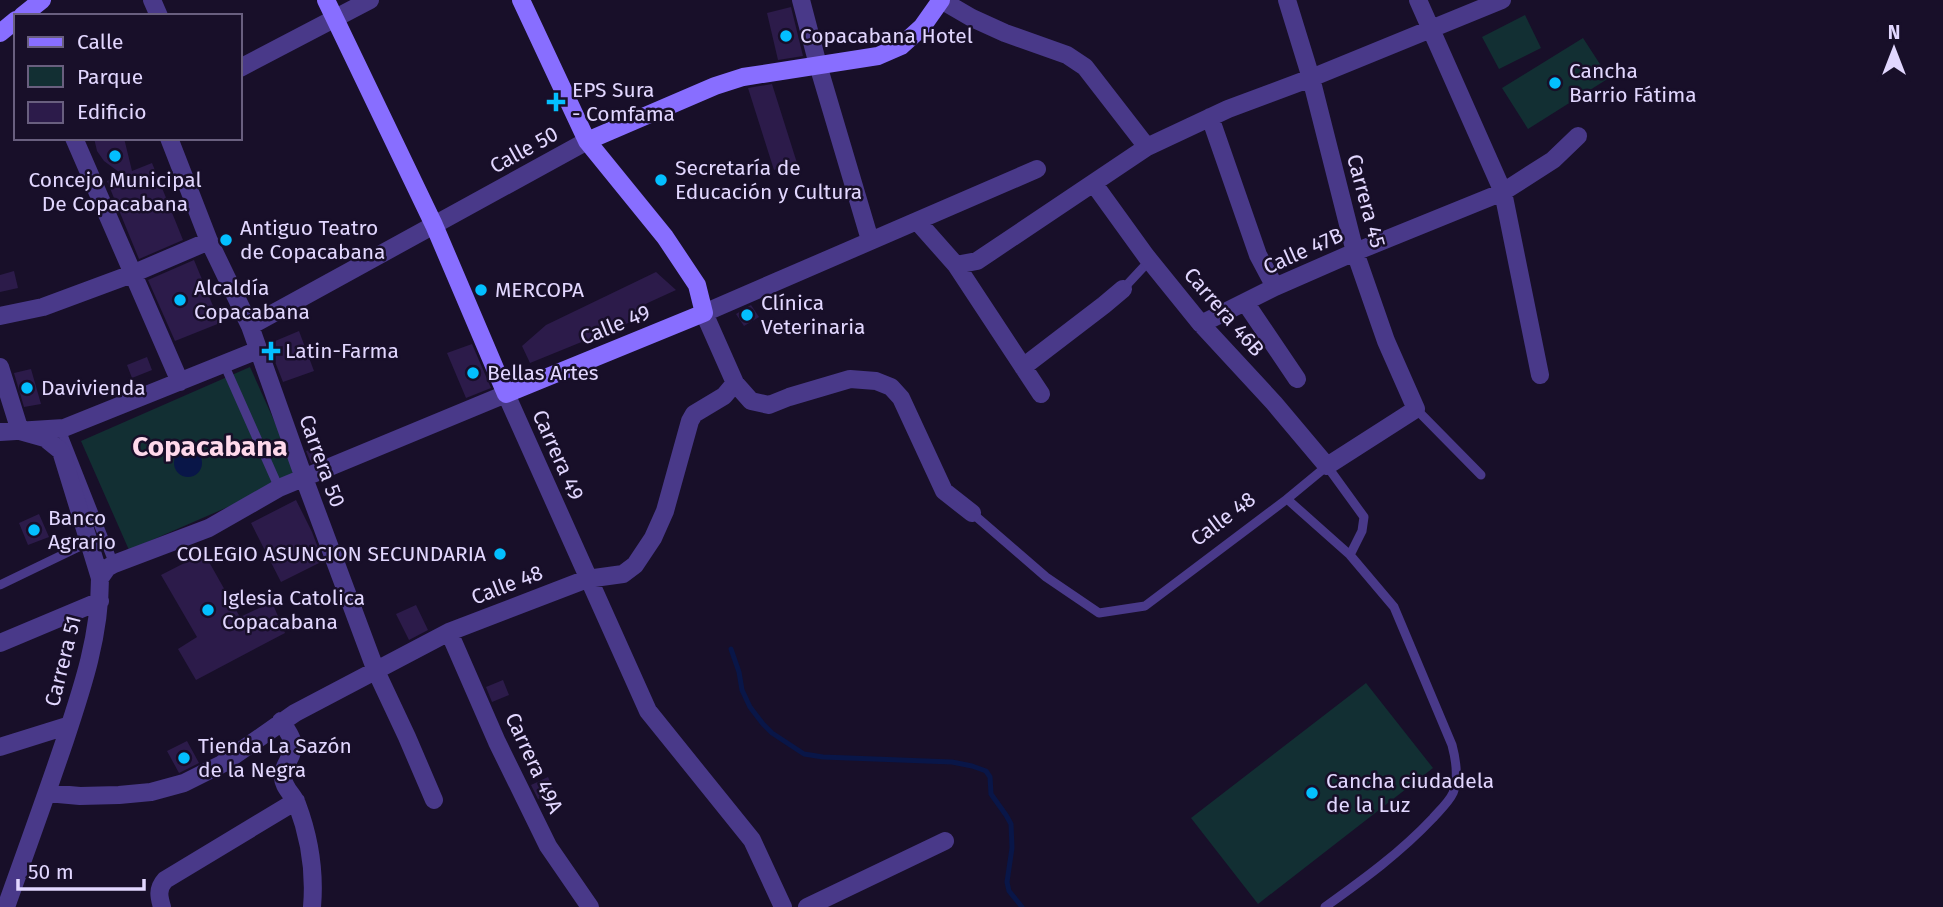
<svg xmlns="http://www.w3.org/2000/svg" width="1943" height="907" viewBox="0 0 1943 907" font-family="'Fira Sans',sans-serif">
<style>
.green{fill:#122f33}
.water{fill:#091648}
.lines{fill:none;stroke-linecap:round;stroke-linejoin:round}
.stream{stroke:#091648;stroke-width:5}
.building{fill:#2c1b4a}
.lane{stroke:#493989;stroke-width:9}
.street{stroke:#493989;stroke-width:18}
.secondary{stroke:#886eff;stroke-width:18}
.poi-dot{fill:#03bfff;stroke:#180f29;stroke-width:2.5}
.labels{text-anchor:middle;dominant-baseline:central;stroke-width:5;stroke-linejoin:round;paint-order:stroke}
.poi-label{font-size:21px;fill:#e2d7ff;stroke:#180f29;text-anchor:start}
.street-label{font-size:21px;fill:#e2d7ff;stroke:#180f29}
.district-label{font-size:28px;font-weight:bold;fill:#ffd9eb;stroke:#180f29}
</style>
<rect width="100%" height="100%" fill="#180f29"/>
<path class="green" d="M1525,15L1541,48L1499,69L1482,37Z
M1583,38L1609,78L1528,129L1502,88Z
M250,367L299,476L129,550L81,441Z
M1366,683L1433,768L1258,904L1191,818Z"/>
<path class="water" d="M174 463a14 14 0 1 1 28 0a14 14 0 1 1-28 0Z"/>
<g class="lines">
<path class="stream" d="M731,649L739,672L742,690L750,707L763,724L772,733L804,754L823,757L952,762L972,766L986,771L990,777L991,794L1006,815L1011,824L1012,848L1007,882L1009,891L1022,907"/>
</g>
<path class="building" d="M791,7L803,56L778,60L767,13Z
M772,84L797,163L774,170L748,88Z
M94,138H124L132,171L152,163L183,240L139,259L107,181L123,175L104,161L97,151Z
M194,260L220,323L175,341L148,280Z
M14,271L18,288L0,292V275Z
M656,272L676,290L641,306L638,319L530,363L522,346L546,325Z
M751,305L759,317L744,326L736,314Z
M299,331L314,371L283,382L268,344Z
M472,344L491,388L466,398L447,353Z
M147,357L152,370L132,378L127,365Z
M31,369L41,404L24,407L14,373Z
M320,447L325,457L311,463L306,451Z
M296,500L312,532L323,561L281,582L251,523Z
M39,514L49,537L28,545L19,523Z
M204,553L240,617L272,602L285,633L196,680L178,649L197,637L161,575Z
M416,605L428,630L409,640L396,614Z
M503,680L509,695L492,702L486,687Z
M187,741L199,763L179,773L167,751Z
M548,777L555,792L538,799L531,785Z"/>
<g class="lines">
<path class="lane" d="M1123,289L1150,260
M224,364L279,488
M1416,409L1481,475
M63,435L114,564
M1287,499L1327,466L1364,517L1362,531L1350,555
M972,513L1046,577L1099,613L1145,606L1287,499L1350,555L1394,607L1452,745C1456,760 1459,778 1453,793C1449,802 1439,811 1433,818C1400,853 1364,879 1325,907
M0,585L89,542"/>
<path class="street" d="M152,0L159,16
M801,0L818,65L870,240
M941,0L972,18L1005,33L1067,55L1085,67L1147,147
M1418,0L1503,192L1540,375
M240,68L370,0
M1210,117L1258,255L1275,287
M74,138L180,382
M169,138L209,241L250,326L304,478L376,671L407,737L434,800
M1094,184L1146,256L1201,324L1274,403L1327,466L1416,409L1386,341L1355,252L1311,78L1287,0
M917,221L956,265L1041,394
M956,265L977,261L1147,147L1228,109L1311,78L1502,0
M1245,302L1297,379
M0,316L43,307L132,274L209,241
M1201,324L1275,287L1355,252L1503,192L1553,160L1578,136
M250,326L587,141
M0,367L20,431
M1023,367L1104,305L1123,289
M0,432L64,428L258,350
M972,513L944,491L901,398L891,387L876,381L850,379L789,397L769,405L751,401L735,383L704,313L1037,169
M100,578L107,568L114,564L209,528L279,488L506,394L648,711L752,840L783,907
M449,632L497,742L548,846L590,907
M0,643L100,601
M281,721C288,732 297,742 291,755C288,762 283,768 283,775C282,787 293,794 297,804C309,836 315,873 312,907
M0,747L70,725
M47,793L80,796L119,795L151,792L184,783L222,764L295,713L449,632L587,579L623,574L635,565L653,538L665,511L690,421L694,414L724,396L735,383
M6,907C26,851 46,796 65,740C83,686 100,635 100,578L61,451L45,438L20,431
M162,907C159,897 157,889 165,880L296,801
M807,907L945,841"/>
<path class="secondary" d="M326,0L434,225L506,394L704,313L697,285L665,237L587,141L521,0
M22,16L42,0
M0,33L16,20
M587,141L715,86L743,77L878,56L901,46L922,27L941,0"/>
</g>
<g class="poi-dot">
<circle cx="786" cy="36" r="7"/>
<circle cx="1555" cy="83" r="7"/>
<path d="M552.5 91.5h7v7h7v7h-7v7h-7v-7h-7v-7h7z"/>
<circle cx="115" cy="156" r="7"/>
<circle cx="661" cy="180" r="7"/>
<circle cx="226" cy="240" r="7"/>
<circle cx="481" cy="290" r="7"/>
<circle cx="180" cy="300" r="7"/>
<circle cx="747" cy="315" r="7"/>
<path d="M267.5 340.5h7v7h7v7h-7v7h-7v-7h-7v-7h7z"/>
<circle cx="473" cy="373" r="7"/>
<circle cx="27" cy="388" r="7"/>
<circle cx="34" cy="530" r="7"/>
<circle cx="500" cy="554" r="7"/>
<circle cx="208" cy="610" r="7"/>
<circle cx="184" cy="758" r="7"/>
<circle cx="1312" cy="793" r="7"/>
</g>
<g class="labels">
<g class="poi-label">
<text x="800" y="36">Copacabana Hotel</text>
<text x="1569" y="71">Cancha<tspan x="1569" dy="24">Barrio Fátima</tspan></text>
<text x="572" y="90">EPS Sura<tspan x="572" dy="24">- Comfama</tspan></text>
<text x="675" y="168">Secretaría de<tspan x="675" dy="24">Educación y Cultura</tspan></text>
<text x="115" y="180" text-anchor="middle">Concejo Municipal<tspan x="115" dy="24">De Copacabana</tspan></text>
<text x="240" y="228">Antiguo Teatro<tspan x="240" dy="24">de Copacabana</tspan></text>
<text x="194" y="288">Alcaldía<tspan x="194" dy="24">Copacabana</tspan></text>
<text x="495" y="290">MERCOPA</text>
<text x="761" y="303">Clínica<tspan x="761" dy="24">Veterinaria</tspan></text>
<text x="285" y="351">Latin-Farma</text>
<text x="487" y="373">Bellas Artes</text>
<text x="41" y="388">Davivienda</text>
<text x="48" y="518">Banco<tspan x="48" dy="24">Agrario</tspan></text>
<text x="486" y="554" text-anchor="end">COLEGIO ASUNCION SECUNDARIA</text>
<text x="222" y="598">Iglesia Catolica<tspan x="222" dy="24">Copacabana</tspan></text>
<text x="198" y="746">Tienda La Sazón<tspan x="198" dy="24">de la Negra</tspan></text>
<text x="1326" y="781">Cancha ciudadela<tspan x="1326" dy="24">de la Luz</tspan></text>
</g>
<g class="street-label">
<text transform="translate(524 150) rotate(-29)">Calle 50</text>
<text transform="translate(1366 201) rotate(75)">Carrera 45</text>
<text transform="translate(1303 251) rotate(-24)">Calle 47B</text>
<text transform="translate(1224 312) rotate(49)">Carrera 46B</text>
<text transform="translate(615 325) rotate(-22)">Calle 49</text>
<text transform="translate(558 455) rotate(66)">Carrera 49</text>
<text transform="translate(322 461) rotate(70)">Carrera 50</text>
<text transform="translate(1223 519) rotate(-37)">Calle 48</text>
<text transform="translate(507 585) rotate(-21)">Calle 48</text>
<text transform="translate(63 661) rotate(-76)">Carrera 51</text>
<text transform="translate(534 763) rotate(65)">Carrera 49A</text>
</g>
<g class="district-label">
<text x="210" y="446">Copacabana</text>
</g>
</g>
<rect x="14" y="14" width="228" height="126" fill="#180f29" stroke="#695f7f" stroke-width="2"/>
<rect x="28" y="37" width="35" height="10" fill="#886eff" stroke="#695f7f" stroke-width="2"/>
<text x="77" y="49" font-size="21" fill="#e2d7ff">Calle</text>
<rect x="28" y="66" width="35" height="21" fill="#122f33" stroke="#695f7f" stroke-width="2"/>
<text x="77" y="84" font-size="21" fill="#e2d7ff">Parque</text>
<rect x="28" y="102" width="35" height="21" fill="#2c1b4a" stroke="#695f7f" stroke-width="2"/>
<text x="77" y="119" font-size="21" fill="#e2d7ff">Edificio</text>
<g transform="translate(1894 49)" stroke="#180f29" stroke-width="5" paint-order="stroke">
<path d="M0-5L12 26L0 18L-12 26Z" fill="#e2d7ff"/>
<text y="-10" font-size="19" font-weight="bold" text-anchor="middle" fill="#e2d7ff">N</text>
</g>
<path d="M18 879v10h126v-10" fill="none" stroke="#e2d7ff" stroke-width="3.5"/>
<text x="28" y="879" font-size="21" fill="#e2d7ff" stroke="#180f29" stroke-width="5" paint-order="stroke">50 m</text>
</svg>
